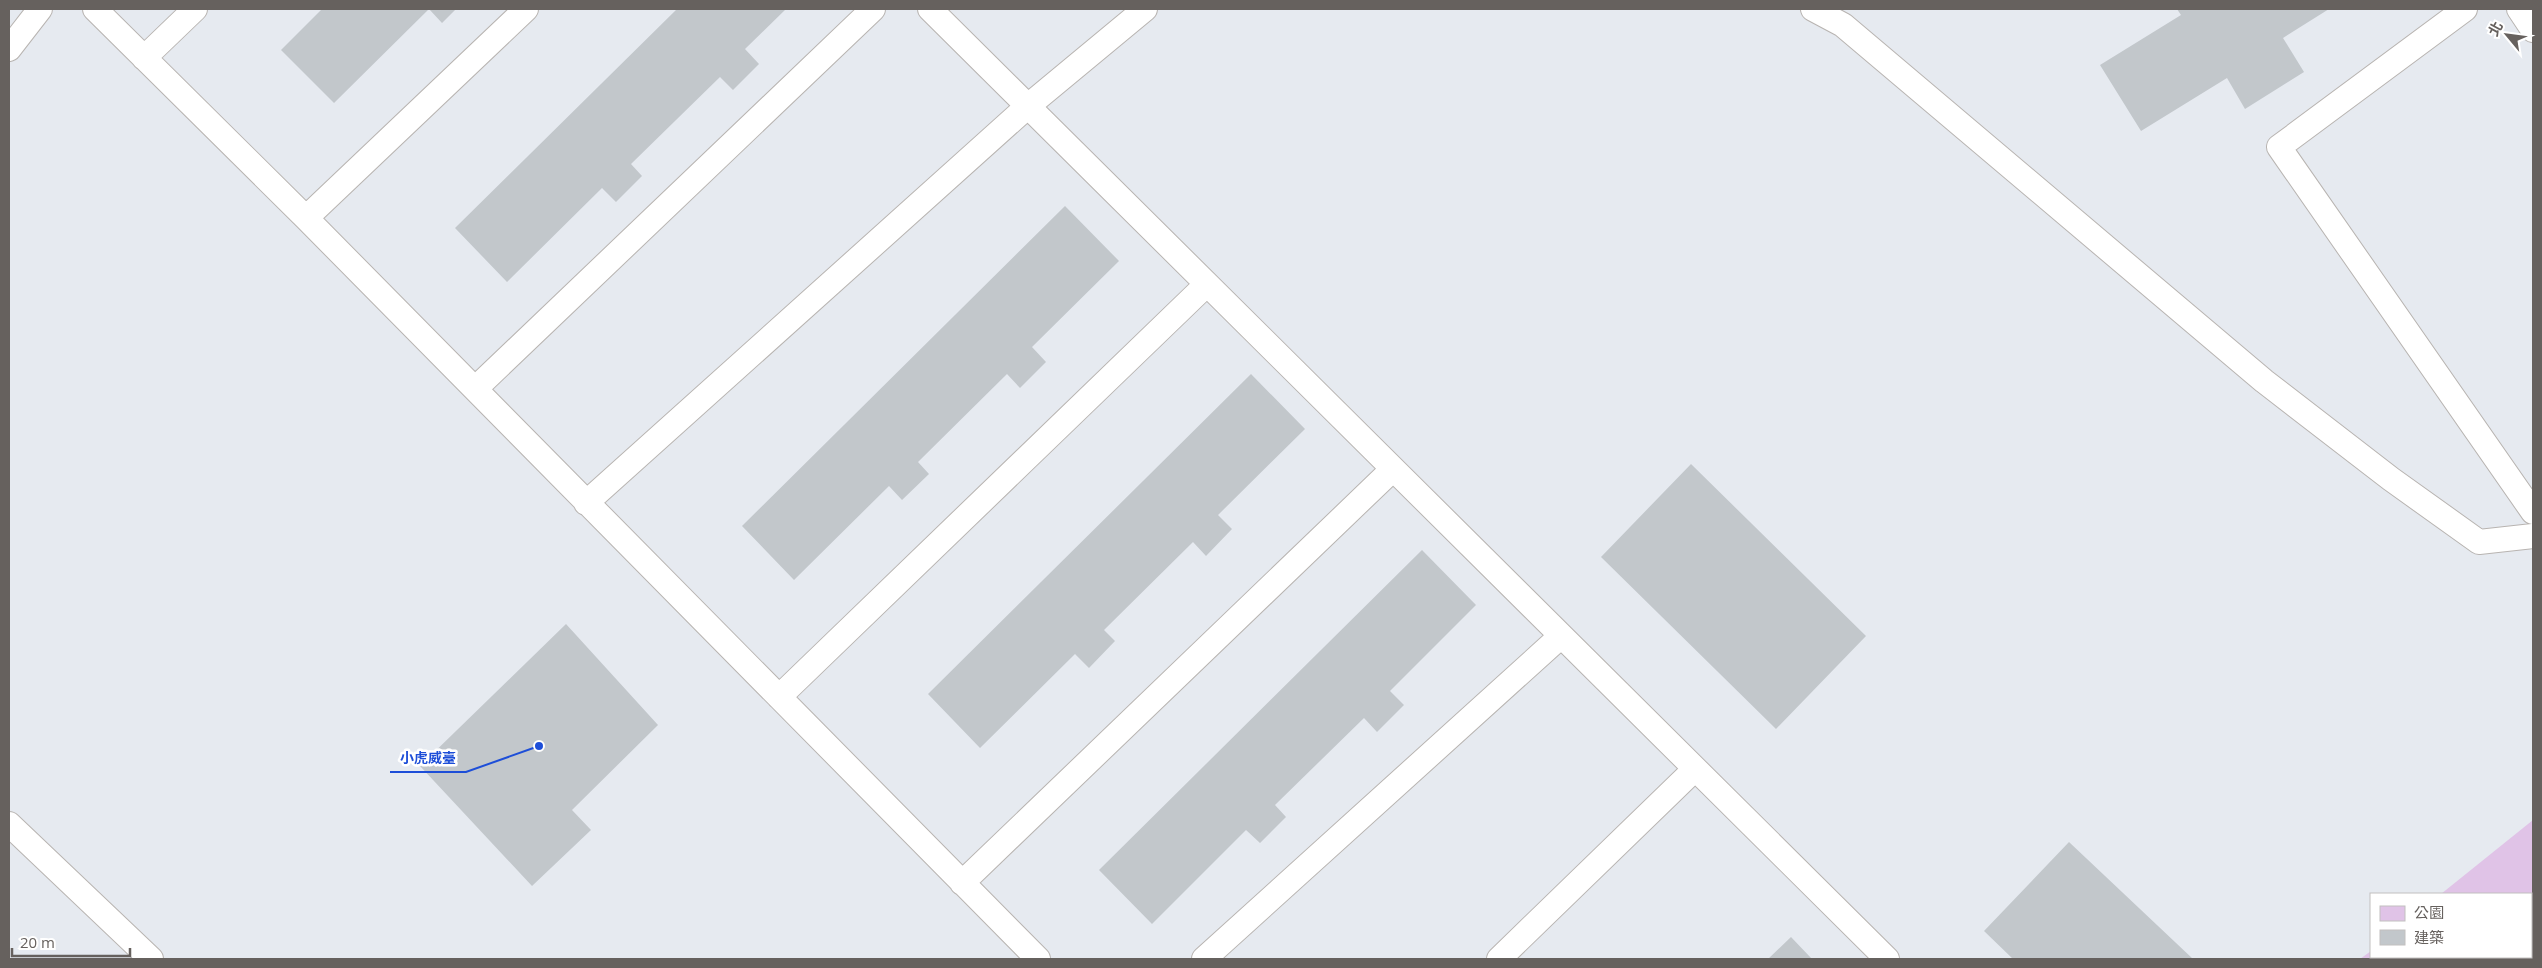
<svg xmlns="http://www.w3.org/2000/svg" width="2542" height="968" viewBox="0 0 2542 968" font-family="'Open Sans','Noto Sans TC',sans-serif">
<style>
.green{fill:#e0c3e7}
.building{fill:#c2c7cb}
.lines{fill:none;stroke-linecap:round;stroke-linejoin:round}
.lane-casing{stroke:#b8b4b1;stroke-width:26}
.lane{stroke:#fff;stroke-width:24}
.leader{fill:none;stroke:#1d4ed8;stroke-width:2}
.callout-dot{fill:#1d4ed8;stroke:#fff;stroke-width:2}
.callout-label{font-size:14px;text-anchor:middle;font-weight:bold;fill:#1d4ed8;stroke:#fff;stroke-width:5;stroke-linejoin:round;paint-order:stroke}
</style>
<rect width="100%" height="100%" fill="#e6eaf0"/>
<path class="green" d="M2533,820V959H2360L2371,951V957H2531V894H2441Z"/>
<path class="building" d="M322,9H456L442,23L429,9L334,103L281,50Z
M677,9H786L745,49L759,64L733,90L720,77L631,164L642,176L616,202L602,188L507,282L455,228Z
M2177,9H2329L2283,38L2304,72L2245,109L2227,78L2141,131L2100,65L2181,15Z
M1065,206L1119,261L1032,347L1046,362L1020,388L1007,374L918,462L929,474L902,500L889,486L794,580L742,526Z
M1251,374L1305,429L1218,515L1232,529L1206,556L1193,542L1104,630L1115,641L1089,668L1075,654L980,748L928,694Z
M1691,464L1866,636L1776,729L1601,557Z
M1422,550L1476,605L1390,691L1404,705L1377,732L1364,718L1275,805L1286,817L1260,843L1246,830L1152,924L1099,870Z
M566,624L658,725L572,810L591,830L532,886L420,766Z
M2069,842L2193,959H2013L1984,931Z
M1791,937L1812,959H1768Z"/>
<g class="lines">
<defs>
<path id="lane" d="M95,9L306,218L1038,959
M930,9L1887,959
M1813,9L1843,25L2264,381L2391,479L2479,542L2533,536
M2465,9L2279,147L2533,512
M2519,9L2533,30
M9,49L40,9
M144,58L195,9
M306,218L526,9
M475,389L873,9
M586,503L1028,106L1145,9
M779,697L1207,284
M9,824L151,959
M962,883L1393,469
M1204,959L1561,636
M1499,959L1695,769"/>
</defs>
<use href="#lane" class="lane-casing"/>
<use href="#lane" class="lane"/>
</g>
<path class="leader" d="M539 746L466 772H390"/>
<circle class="callout-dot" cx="539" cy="746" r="5"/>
<g class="callout-label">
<text x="428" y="763">小虎威臺</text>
</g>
<rect width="2542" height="968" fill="none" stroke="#66615e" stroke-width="20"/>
<rect x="2370" y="893" width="162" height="65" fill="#ffffff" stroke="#c2c0bf"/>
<rect x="2380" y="906" width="25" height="15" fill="#e0c3e7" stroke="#c2c0bf"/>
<text x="2414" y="918" font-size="15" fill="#66615e">公園</text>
<rect x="2380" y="930" width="25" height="15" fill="#c2c7cb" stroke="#c2c0bf"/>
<text x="2414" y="943" font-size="15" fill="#66615e">建築</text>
<g transform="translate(2507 35) rotate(299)" stroke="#ffffff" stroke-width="4" paint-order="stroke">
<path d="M0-4L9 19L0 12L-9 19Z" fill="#66615e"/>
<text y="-8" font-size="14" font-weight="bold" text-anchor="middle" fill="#66615e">北</text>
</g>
<path d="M12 948v8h118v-8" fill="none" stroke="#66615e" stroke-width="2.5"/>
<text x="20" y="948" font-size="15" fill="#66615e" stroke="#ffffff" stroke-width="4" paint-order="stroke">20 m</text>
</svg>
